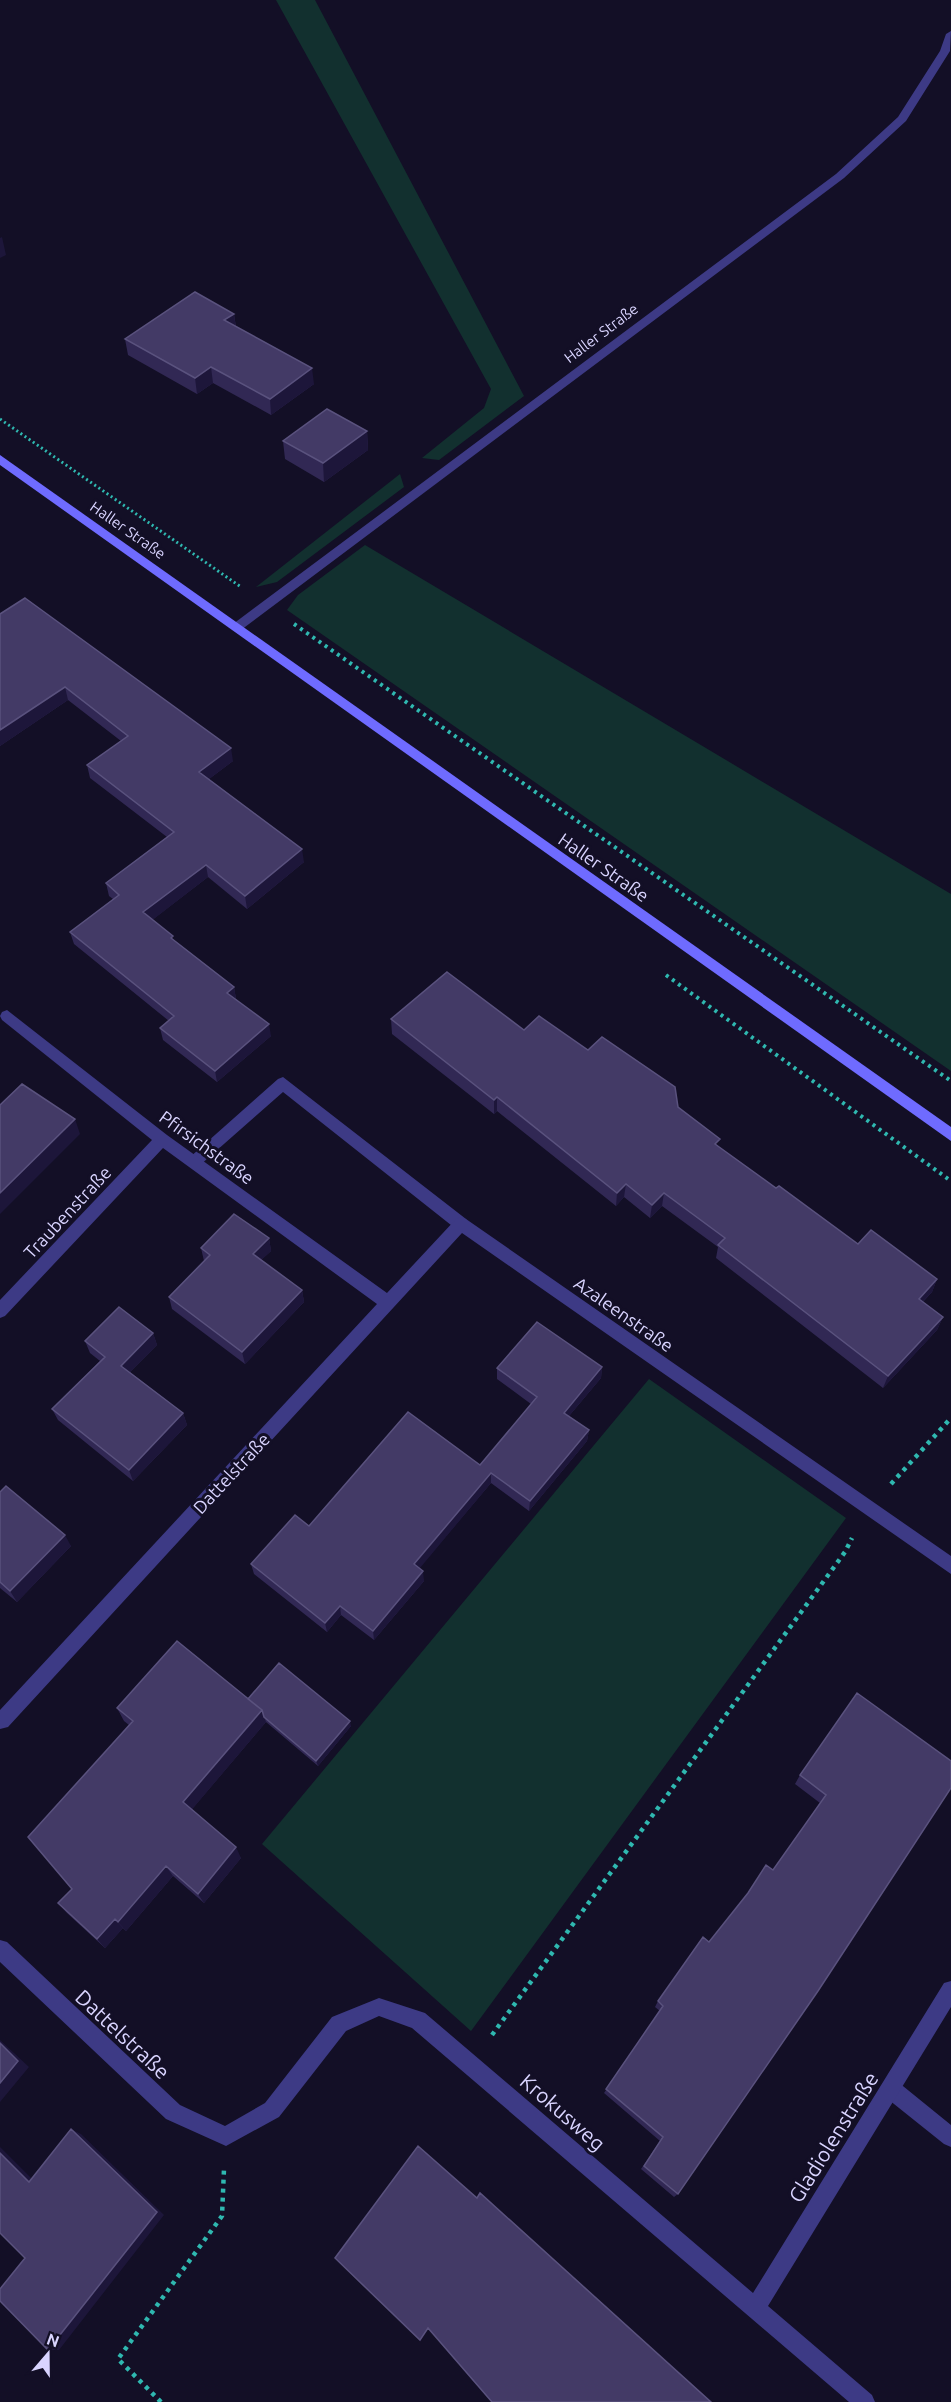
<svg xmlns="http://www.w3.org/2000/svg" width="951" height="2402" viewBox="0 0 951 2402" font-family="Ubuntu,sans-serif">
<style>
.green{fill:#12302f}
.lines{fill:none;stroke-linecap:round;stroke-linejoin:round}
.path-far2{stroke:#2fb8b0;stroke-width:3;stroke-dasharray:2 3;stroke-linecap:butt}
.path-far1{stroke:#2fb8b0;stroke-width:4;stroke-dasharray:3 4.5;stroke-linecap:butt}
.path{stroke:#2fb8b0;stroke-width:4.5;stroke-dasharray:4 5;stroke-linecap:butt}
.service{fill:#3d3a85;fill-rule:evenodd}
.minor{fill:#3d3a85;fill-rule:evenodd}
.secondary{fill:#6f6bff;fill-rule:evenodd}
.wall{fill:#312854}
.shaded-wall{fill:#1d163a}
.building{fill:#433a66;stroke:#5a527e;stroke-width:1.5}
.labels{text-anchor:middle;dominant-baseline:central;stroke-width:6;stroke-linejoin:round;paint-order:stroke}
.far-street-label{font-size:15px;fill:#d9d4ff;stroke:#130f26}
.street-label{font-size:18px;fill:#d9d4ff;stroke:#130f26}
.near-street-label{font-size:21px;fill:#d9d4ff;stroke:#130f26}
</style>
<rect width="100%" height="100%" fill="#130f26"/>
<path class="green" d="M276,0H315L524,396L439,460L422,458L484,408L491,389Z
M400,474L404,487L277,582L256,587Z
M365,545L951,894V1071L287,610L298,595Z
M649,1379L846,1518L471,2031L262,1844Z"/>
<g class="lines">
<path class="path-far2" d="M0,419L241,587"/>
<path class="path-far1" d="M294,624L951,1081
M666,975L951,1181"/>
<path class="path" d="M891,1484L951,1418
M492,2035L845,1552L852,1538
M161,2402L118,2359L222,2216L224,2169"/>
<path class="service" d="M283,1077L466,1219L469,1224L466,1229L461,1231L456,1229L283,1092L199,1166L194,1168L189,1166L187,1162L189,1158L278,1079Z
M891,2079L898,2082L951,2125V2147L944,2144L884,2096L881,2089L884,2082Z"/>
<path class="minor" d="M951,31L950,51L906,121L844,178L241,630H233L231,627L233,624L836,174L898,117L940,51L946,34Z
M7,1010L167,1135L387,1293L456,1219L461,1217L466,1219L951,1556V1574L462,1233L8,1727L0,1729V1710L377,1304L163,1148L5,1316L0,1318V1300L152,1140L2,1020L0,1016L2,1012Z
M0,1940L7,1942L180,2105L225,2126L265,2103L332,2017L379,1998L425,2013L753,2293L944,1983L951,1981V2007L768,2306L872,2395L875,2402H849L412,2028L379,2016L346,2031L279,2117L226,2146L166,2119L0,1962Z"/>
<path class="secondary" d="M0,455L951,1127V1141L0,465Z"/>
</g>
<path class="wall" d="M234,314L236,327L314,384L271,415L213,383L197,394L128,355L125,339Z
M367,431L368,450L324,482L285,459L283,441Z
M0,614L233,761L209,779L304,862L247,909L208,877L152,920L174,940L234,987L236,999L271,1036L217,1082L163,1040L160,1028L169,1021L74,944L70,932L113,899L109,896L106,883L167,837L90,778L87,765L121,741L68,700L0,746Z
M391,1019L524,1030L588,1050L678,1107L719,1147L776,1188L858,1244L937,1279L932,1292L923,1302L943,1317L937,1330L883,1388L716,1258L718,1247L662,1206L650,1218L624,1197L616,1206L497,1111L494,1114L392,1034Z
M269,1238L271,1251L261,1260L302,1290L304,1302L245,1364L172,1309L169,1297L204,1261L201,1248Z
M153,1333L157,1345L130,1372L183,1413L187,1425L133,1481L58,1420L52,1409L100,1361L90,1353L85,1341Z
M602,1367L601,1378L569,1416L589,1430L587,1441L529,1511L491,1483L419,1568L424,1581L374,1640L341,1615L327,1632L254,1574L251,1564L309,1526L480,1465L531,1404L497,1379V1368Z
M0,1492L71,1546L17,1602L0,1588Z
M248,1699L351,1726L318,1766L266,1722L192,1809L241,1858L204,1903L173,1876L126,1931L123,1928L105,1948L67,1913L58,1903L72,1889L129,1725L124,1721L117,1708Z
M951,1761L678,2194L674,2197L641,2169L660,2141L604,2093L660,2011L655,2007L658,2001L773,1870L820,1803L795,1784L800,1775Z"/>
<path class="shaded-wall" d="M2,237L6,255L0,258V238Z
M234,314L236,329L224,320Z
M211,367L213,383L197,394L195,378Z
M312,368L314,384L271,415L270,399Z
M367,431L368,450L324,482L323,463Z
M65,687L68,700L0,746V730Z
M231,748L233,761L201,785L199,772Z
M302,849L304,862L247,909L245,896Z
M206,865L208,877L146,925L143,912Z
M234,987L236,999L229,1005L227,993Z
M269,1024L271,1036L217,1082L215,1071Z
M497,1097V1111L494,1114V1100Z
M75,1119L80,1134L0,1214V1193Z
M626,1184L624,1197L616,1206L617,1193Z
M664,1193L662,1206L650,1218L652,1205Z
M269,1238L271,1251L255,1266L253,1254Z
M937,1279L932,1292L914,1311L919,1299Z
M302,1290L304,1302L245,1364L242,1352Z
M943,1317L937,1330L883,1388L888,1376Z
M153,1333L157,1345L125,1377L121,1366Z
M602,1367L601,1378L563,1423L564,1413Z
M183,1413L187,1425L133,1481L129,1470Z
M589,1430L587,1441L529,1511L530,1501Z
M491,1473V1483L415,1574L414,1564Z
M65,1535L71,1546L17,1602L10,1591Z
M423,1571L424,1581L374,1640L373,1631Z
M340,1606L341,1615L327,1632L325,1623Z
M262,1710L266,1722L189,1813L183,1802Z
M350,1721L351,1726L318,1766L316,1761Z
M236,1847L241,1858L204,1903L198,1894Z
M166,1866L173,1876L126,1931L118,1922Z
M115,1919L123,1928L105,1948L97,1939Z
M0,2040L29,2067L0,2102Z
M71,2129L81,2134L164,2215L59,2350H48Z
M0,2147L39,2186L29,2182L0,2153Z"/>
<path class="building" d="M195,292L234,314L224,320L312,368L270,399L211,367L195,378L125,339Z
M327,409L367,431L323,463L283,441Z
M25,598L231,748L199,772L302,849L245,896L206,865L143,912L173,936L171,938L234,987L227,993L269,1024L215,1071L160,1028L174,1016L70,932L119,895L106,883L174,832L87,765L128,736L65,687L0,730V614Z
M447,972L524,1030L539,1016L588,1050L602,1037L675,1087L678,1107L720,1139L715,1144L776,1188L779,1186L858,1244L871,1230L937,1279L919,1299L943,1317L888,1376L718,1245L725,1238L664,1193L652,1205L626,1184L617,1193L497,1097L494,1100L391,1019Z
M22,1084L75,1119L0,1193V1105Z
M234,1214L269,1238L253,1254L302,1290L242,1352L169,1297L210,1255L201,1248Z
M119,1307L153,1333L121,1366L183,1413L129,1470L52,1409L105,1357L85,1341Z
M537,1322L602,1367L564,1413L589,1430L530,1501L491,1473L414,1564L423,1571L373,1631L340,1606L325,1623L251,1564L295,1515L309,1526L408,1412L480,1465L537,1397L497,1368Z
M6,1486L65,1535L10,1591L0,1582V1492Z
M177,1641L262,1710L183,1802L236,1847L198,1894L166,1866L118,1922L115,1919L97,1939L58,1903L72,1889L28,1837L133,1721L117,1708Z
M279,1663L350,1721L316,1761L264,1717L262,1710L248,1699Z
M857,1693L951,1761V1788L818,1991L678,2194L644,2166L663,2137L606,2089L663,2006L658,2001L703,1937L709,1942L748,1893L766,1865L773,1870L826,1795L800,1775Z
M0,2043L18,2061L0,2083Z
M71,2129L157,2212L48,2350L0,2301V2289L25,2258L0,2233V2153L29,2182Z
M418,2146L477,2198L480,2193L711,2402H492L428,2328L420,2340L335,2258Z"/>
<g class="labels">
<g class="far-street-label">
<text transform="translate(601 333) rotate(-37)">Haller Straße</text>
<text transform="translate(128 530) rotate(35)">Haller Straße</text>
</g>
<g class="street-label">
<text transform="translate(604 867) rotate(35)">Haller Straße</text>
<text transform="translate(207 1147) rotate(36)">Pfirsichstraße</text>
<text transform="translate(67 1212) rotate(-47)">Traubenstraße</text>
<text transform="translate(624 1314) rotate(35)">Azaleenstraße</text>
<text transform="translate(231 1473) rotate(-47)">Dattelstraße</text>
</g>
<g class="near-street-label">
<text transform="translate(123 2034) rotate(43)">Dattelstraße</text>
<text transform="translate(563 2112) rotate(41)">Krokusweg</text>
<text transform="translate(833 2137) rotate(-58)">Gladiolenstraße</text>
</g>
</g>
<g transform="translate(48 2354) rotate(20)" stroke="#130f26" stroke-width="4.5" paint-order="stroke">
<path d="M0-4.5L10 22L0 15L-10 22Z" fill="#d9d4ff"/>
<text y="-9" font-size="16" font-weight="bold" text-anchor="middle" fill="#d9d4ff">N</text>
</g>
</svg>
